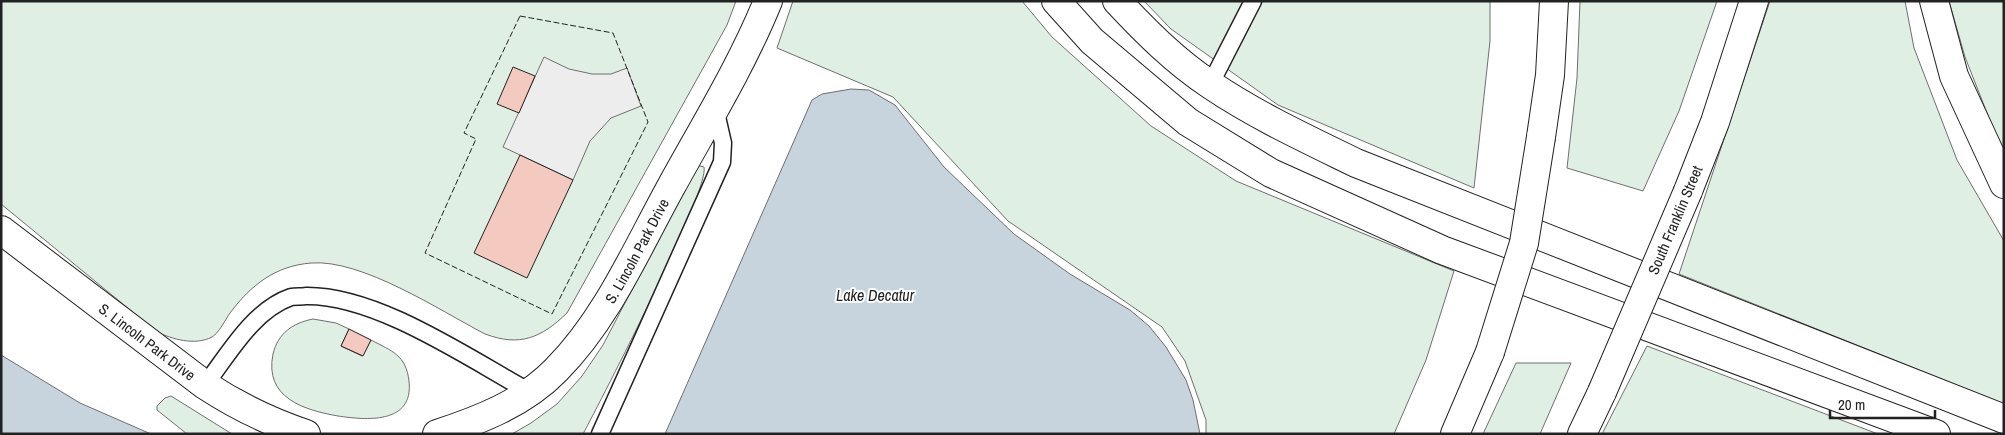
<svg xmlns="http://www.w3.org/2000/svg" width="2005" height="435" viewBox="0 0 2005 435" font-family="'Archivo Narrow',sans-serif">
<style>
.green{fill:#e0efe3;stroke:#6f6f6f}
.parking{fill:#ededed;stroke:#6f6f6f}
.water{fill:#c7d3dd;stroke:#6f6f6f}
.building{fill:#f3c9c0;stroke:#222}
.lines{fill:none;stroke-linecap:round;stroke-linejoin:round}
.service-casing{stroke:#222;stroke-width:19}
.minor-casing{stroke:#222;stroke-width:30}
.primary-casing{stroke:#222;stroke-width:30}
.service{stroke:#fff;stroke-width:16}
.minor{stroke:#fff;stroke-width:28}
.primary{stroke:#fff;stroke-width:28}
.primary-bridge-casing{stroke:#222;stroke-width:30;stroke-linecap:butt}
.primary-bridge{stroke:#fff;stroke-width:28}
.fence{stroke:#222;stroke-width:1;stroke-dasharray:6 2.5;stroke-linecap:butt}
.labels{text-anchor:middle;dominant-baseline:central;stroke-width:4;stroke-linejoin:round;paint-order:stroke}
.street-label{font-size:15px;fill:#222;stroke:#fff}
.water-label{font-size:16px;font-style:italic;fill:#222;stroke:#fff}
</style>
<rect width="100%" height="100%" fill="#fff"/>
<path class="green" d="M1,1H736L727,25L567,313C541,338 520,347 485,334C439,310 362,259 311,263C275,266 251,285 230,313C225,320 219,333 212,337C195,346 172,339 157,332L1,204Z
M793,1H1022L1052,37L1151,126L1236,181L1454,271L1426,360L1394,434H1206V420L1185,361L1162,327L1008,221L893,97L777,48Z
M1144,1H1490V41L1474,188L1278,105L1171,29Z
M1580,1H1717L1679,111L1643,191L1567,168L1577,78Z
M1770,1H1905L1914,48L1957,160L2004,241V404L1679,274Z
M1949,1H2004V156L1965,57Z
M700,166L704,167C710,190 601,400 583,434H512L531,423L557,404L582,376L603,345L696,167Z
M313,319L336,323L349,329L341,346L362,356L371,340C392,351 406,355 409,381C414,425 365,420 338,416C304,410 264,398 273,354C278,333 293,323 313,319Z
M1647,346L1878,434H1602Z
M1516,363H1571L1540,434H1483Z
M171,396L232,434H187L157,410V406L165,398Z"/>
<path class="parking" d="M544,57L569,69L592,74H611L627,68L641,106L611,118L590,141L573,180L503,147Z"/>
<path class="water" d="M851,89L869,90L895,105L944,167L1014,234L1070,274L1130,310L1149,326L1166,347L1186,380L1193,400L1200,434H665L812,100L822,94Z
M1,355L80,403L151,434H1Z"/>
<path class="building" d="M513,67L535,76L519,113L497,104Z
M520,155L573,180L527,278L474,253Z
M349,329L371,340L363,356L341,346Z"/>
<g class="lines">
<defs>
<path id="service" d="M1210,85L1253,1
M205,385C228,355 253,310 291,297C296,296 302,297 306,296C377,295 468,358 530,392
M600,434L722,162L723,143L715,108"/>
<g id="minor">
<path id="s1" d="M1,230L205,385C237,406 270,422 306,434"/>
<path id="s2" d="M437,434C480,420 524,403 556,370C607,319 637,248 672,185C705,125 742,65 768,1"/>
</g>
<path id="primary" d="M1056,1L1092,41L1188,122L1271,173L1442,250L1936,434
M1117,1C1146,32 1176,62 1211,85C1257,116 1307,139 1356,163L2004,419
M1934,1L1954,76L2004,184
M1541,137L1550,75L1554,1
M1688,191L1715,122L1754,1
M1455,434L1490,352
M1582,434L1602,392"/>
</defs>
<use href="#service" class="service-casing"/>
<use href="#minor" class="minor-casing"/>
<use href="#primary" class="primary-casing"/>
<use href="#service" class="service"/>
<use href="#minor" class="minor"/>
<use href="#primary" class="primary"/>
<defs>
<path id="primary-bridge" d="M1490,352L1524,243L1541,137
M1602,392L1688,191"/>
</defs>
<use href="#primary-bridge" class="primary-bridge-casing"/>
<use href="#primary-bridge" class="primary-bridge"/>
<path class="fence" d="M520,16L613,33L648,122L552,314L425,253L476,139L464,133Z"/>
</g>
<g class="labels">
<g class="street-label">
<text transform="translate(1675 220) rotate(-67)">South Franklin Street</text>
<text stroke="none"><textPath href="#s2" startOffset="281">S. Lincoln Park Drive</textPath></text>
<text stroke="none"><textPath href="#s1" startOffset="184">S. Lincoln Park Drive</textPath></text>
</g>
<g class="water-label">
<text x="875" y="295">Lake Decatur</text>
</g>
</g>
<rect width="2005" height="435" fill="none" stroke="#222222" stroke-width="5"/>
<path d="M1830 410v8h105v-8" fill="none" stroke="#222222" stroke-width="2.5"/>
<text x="1838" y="410" font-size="15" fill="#222222" stroke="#ffffff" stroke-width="4" paint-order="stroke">20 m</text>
</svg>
